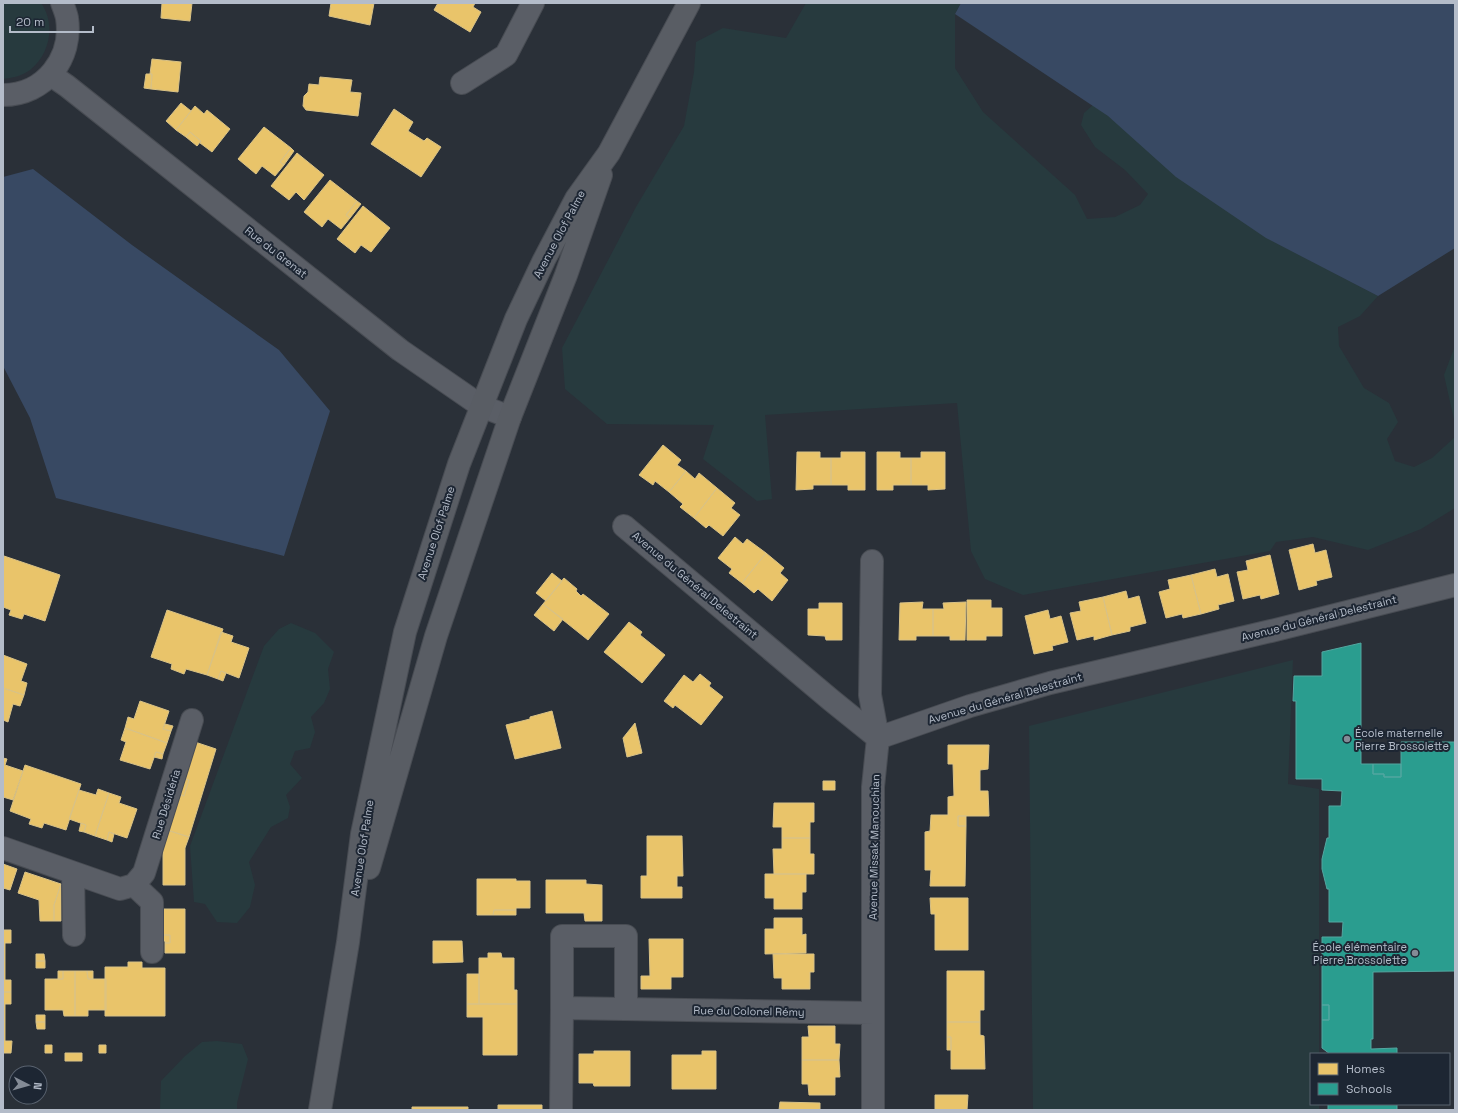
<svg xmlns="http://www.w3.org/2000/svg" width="1458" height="1113" viewBox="0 0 1458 1113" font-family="'Space Grotesk',sans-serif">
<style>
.green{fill:#273a3e}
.water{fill:#384963}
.homes{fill:#e9c46a;stroke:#d9c286}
.schools{fill:#2a9d8f;stroke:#53a6a0}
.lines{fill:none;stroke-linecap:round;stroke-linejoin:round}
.minor-casing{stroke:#484c53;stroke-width:24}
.secondary-casing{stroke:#484c53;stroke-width:24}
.minor{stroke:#5a5e66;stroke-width:22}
.secondary{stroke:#595d64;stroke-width:22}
.poi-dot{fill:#848b96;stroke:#1d2633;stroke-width:1.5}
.labels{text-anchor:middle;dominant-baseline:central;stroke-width:4;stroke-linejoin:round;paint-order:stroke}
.street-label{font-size:11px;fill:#b4bcc9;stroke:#1d2633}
.poi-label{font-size:11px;fill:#b4bcc9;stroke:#1d2633;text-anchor:start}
</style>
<rect width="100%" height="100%" fill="#2a3038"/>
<path class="green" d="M3,3H41C56,24 50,54 30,70C22,76 12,78 3,79Z
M806,3H961L955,14V68L983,112L1075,195L1087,219L1115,217L1140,205L1148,194L1125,170L1095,147L1081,125L1084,113L1093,105L1108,116L1267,238L1378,296L1360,316L1338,327L1339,346L1364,388L1389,403L1398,422L1387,439L1395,461L1414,467L1432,458L1455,437V508L1421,529L1368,550L1313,537L1276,542L1270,551L1023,595L985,579L971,551L957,403L765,415L772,499L757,501L703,459L714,425L607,424L565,389L562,348L636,207L684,126L694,72L696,42L723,28L786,38Z
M1455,346V424L1444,375Z
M291,623L315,633L334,652L328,669L330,689L324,703L311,717L315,732L310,748L295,751L290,764L302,778L286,795L290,807L288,818L271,827L249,862L255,885L250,907L237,923L217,922L205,904L194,902L190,846L264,646L279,629Z
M1293,660L1288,784L1319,789V1054H1311V1104H1319V1110H1033L1029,726Z
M217,1041L242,1044L248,1059L237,1103V1110H160L161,1081L185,1056L202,1042Z"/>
<path class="water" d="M961,3H1455V248L1378,296L1266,238L1176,177L1108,116L955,14Z
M33,169L132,245L279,350L330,411L284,556L56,498L30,418L3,366V177Z"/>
<path class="homes" d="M162,3H192L190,21L161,18Z
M331,3H374L370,25L329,16Z
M438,3H475L473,7L481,12L470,32L434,10Z
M152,59L181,62L178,92L151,89L152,74H150Z
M146,74H152L151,89L144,88Z
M320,77L352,80L350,92L361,93L358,116L306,110L303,106L304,96L308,92L309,84L319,85Z
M181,103L191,111L176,130L166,121Z
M195,106L204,114L207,110L230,129L212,152L200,143L201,141L190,132L186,137L176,130Z
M394,109L413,122L408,131L424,141L427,138L441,147L421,177L371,144Z
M264,127L291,148L280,162L284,165L275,176L262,166L256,174L238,159Z
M190,132L201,141L197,146L186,137Z
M291,148L294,151L284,165L280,162Z
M297,153L324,175L304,200L296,192L289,200L271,186Z
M330,180L357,201L346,215L350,218L341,229L328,219L322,227L304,212Z
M357,201L361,204L350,218L346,215Z
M363,206L390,228L371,252L361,245L355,253L337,239Z
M663,445L681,460L677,465L686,471L669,492L655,481L653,485L639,475Z
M797,452H820V458H831V485H813V489L796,490Z
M841,452H865V490H848V485H831V458H841Z
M877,452H900V458H911V485H893V490H877Z
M921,452H945V489L928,490V485H911V458H921Z
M686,471L695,479L699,473L717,488L694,518L680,507L683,504L669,492Z
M717,488L735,503L731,508L740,515L723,536L709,525L706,528L694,518Z
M735,537L743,544L747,539L766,553L742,583L729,573L732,569L718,558Z
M1313,544L1315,553L1326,550L1332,577L1316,581L1317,585L1299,590L1289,550Z
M766,553L784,568L780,573L788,580L772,601L758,589L754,593L742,583Z
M1270,555L1279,594L1261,599L1260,595L1243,599L1237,572L1248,570L1246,561Z
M4,556L60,575L45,621L24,614L22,619L9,615L11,610L3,607V562Z
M1215,569L1217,577L1228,574L1234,601L1218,605L1219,609L1201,614L1191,575Z
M552,573L562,581L546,601L536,593Z
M1191,575L1201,614L1183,618L1182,614L1166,618L1159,592L1170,589L1168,580Z
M564,578L577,589L576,591L581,596L583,594L609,614L588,640L543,604Z
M1126,591L1128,599L1139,596L1146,623L1130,627V631L1112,635L1103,597Z
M1103,597L1112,635L1094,640V636L1077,640L1070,613L1081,611L1079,602Z
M967,600H991V608H1002V636H986V640H967Z
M923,602L922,609H933V636H916V640H899L900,603Z
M966,602L965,640H950V636H933V609H944L943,603Z
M819,603H842V640H826L825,636L808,635V609H819Z
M543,604L563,619L554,631L534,615Z
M167,610L223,629L207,675L186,669L184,674L171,669L172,664L151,657Z
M1048,610L1050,619L1061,616L1068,642L1052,646L1053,650L1034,654L1025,616Z
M629,622L642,632L640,635L665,655L642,683L604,652Z
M221,632L233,636L231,642L249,648L239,678L221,671L218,679L207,675Z
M3,655L27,664L21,681L27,683L24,695L3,688Z
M221,671L226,673L223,681L218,679Z
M700,674L711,683L709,686L723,697L701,725L675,705L673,708L664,701L684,675L693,682Z
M3,688L24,695L20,706L13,704L8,722L3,720Z
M140,701L169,711L163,729L171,731L167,743L125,728L128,717L134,719Z
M552,711L561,748L515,759L506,725L530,719V717Z
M635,723L642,753L627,757L623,738Z
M165,724L173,726L171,731L163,729Z
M125,728L167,743L163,754L156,752L150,769L120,760L126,742L121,740Z
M195,742L216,749L189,837L167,830L179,794L184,796L189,780L184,778Z
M948,745H989L988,769L980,770V791H988L989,816H958V826H966L965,886H930L931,870H925V832L930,831L931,815H948V797L954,796L953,764H948Z
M156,752L163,754L162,759L154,757Z
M3,758L7,759L5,765L23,771L13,800L3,797Z
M25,765L81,784L66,830L44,823L42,828L29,824L31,819L10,811Z
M184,778L189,780L184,796L179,794Z
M823,781H835V790H823Z
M98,789L109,793L95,836L84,832L86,825L69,819L79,790L96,795Z
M109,793L121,797L119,803L137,809L127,838L109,832L107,840L95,836Z
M774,803H814V822H810V838H782V827H773Z
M958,816H966V826H958Z
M81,823L86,825L84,832L79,831Z
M167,830L189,837L185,848V885H163V844Z
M109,832L114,834L112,842L107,840Z
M647,836H682L683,876H677V887H682V898H641V876H647Z
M782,838H810V854H814V874H774L773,849H782Z
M3,864L17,869L10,890L3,888Z
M25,872L61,884L54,905V921H40L39,900L18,893Z
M765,874H806V892H802V909H774V898H765Z
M477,879H516V881H530V908H516V910H494L493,915H477Z
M546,880H586V884L602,885V921H585L584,913H546Z
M61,884V921H54V905Z
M930,898H968V950H935V914H931Z
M163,909H185V953H165V943H170V935H163Z
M494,910H516V915H493Z
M774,918H802V935L806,934V953L765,954V929H774Z
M3,930H11V943H5V961H3Z
M163,935H170V943H165V941H163Z
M649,939H683V977H671V989H641V976H650Z
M433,941H462L463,962L433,963Z
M488,953H501L502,958H514V990H517V1004H479V958H488Z
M36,954H44L45,961H36Z
M773,954H814V972H810V989H782V978H774Z
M3,961H5V980H11V992H3Z
M36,961H45V968H36Z
M128,962H142V968H165V1016H105V967H128Z
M58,971H63V979H58Z
M63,971H75V1016H64L63,1010H45V979H63Z
M75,971H87L88,979H106V1010H88V1016H75Z
M87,971H93V979H88Z
M947,971H984V1010H980V1022H947Z
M467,974H479V1004H467Z
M3,992H11V1004H5V1022H3Z
M467,1004H517V1055H483V1017H467Z
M36,1015H45V1022H36Z
M3,1022H5V1041H12L11,1053H3Z
M36,1022H45V1029H37Z
M947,1022H980V1035L984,1036L985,1069H951V1037H947Z
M808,1026H835V1044H840L839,1060H802V1037H809Z
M947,1037H951V1050H947Z
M45,1045H52V1053H45Z
M99,1045H106V1053H99Z
M594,1051H630V1086H594L593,1083H579V1054H594Z
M702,1051H716V1089H672V1055H702Z
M65,1053H82V1061H65Z
M802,1060H839L840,1077H835V1095H809L808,1084H802Z
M935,1095H968L967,1110H935Z
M780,1102L820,1103V1110H779Z
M498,1105H542V1110H498Z
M412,1107H468V1110H412Z"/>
<path class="schools" d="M1361,643V764H1373V774H1384V777H1401V742H1455V971L1373,972V1039H1371V1049L1397,1048V1054H1330L1322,1048V1020H1329V1005H1322V937H1342L1343,922H1329V889H1327L1322,869V859L1327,838H1329V806H1341L1342,791L1322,790V779H1296V701H1293L1294,676H1322V652Z
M1373,764H1401V777H1384V774H1373Z
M1322,1005H1329V1020H1322Z
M1328,1104H1397V1110H1328Z"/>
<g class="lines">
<defs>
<path id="minor" d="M51,75L67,86L400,350L481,406L510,417
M462,83L506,55L533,3
M3,95C45,95 73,58 67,18C66,13 64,8 62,3
M624,526L831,700L878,738L970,706L1050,683L1271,631L1455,585
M872,561L870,695L878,738L873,787V1110
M3,848L120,889L134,885L144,873L192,720
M73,873L74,935
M134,885L152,902V952
M562,1008V936H626V1009
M561,1110L562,1008L872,1013"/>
<path id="secondary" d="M369,868L436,636L510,417L566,275L601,175
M320,1110L348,942L362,834L405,632L459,464L516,319L544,260L576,199L609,153L689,3"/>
</defs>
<use href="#minor" class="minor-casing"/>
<use href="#secondary" class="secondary-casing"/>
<use href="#minor" class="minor"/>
<use href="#secondary" class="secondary"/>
</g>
<g class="poi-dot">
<circle cx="1347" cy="739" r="4"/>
<circle cx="1415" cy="953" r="4"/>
</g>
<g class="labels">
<g class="street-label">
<text transform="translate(559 234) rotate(-62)">Avenue Olof Palme</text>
<text transform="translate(276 252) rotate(38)">Rue du Grenat</text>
<text transform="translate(436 533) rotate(-72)">Avenue Olof Palme</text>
<text transform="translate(695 585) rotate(40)">Avenue du Général Delestraint</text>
<text transform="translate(1319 618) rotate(-14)">Avenue du Général Delestraint</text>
<text transform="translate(1005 698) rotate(-16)">Avenue du Général Delestraint</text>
<text transform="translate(166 804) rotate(-73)">Rue Désidéria</text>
<text transform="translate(874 847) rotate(-89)">Avenue Missak Manouchian</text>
<text transform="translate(362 848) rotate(-81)">Avenue Olof Palme</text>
<text transform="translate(749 1011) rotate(1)">Rue du Colonel Rémy</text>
</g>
<g class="poi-label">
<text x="1355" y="733">École maternelle<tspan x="1355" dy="13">Pierre Brossolette</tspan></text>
<text x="1407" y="947" text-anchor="end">École élémentaire<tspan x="1407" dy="13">Pierre Brossolette</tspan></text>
</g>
</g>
<rect width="1458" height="1113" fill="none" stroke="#b4bcc9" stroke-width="8"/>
<rect x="1310" y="1053" width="140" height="52" fill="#1d2633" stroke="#59626f"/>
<rect x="1318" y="1063" width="20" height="12" fill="#e9c46a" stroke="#59626f"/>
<text x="1346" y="1073" font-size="12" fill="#b4bcc9">Homes</text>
<rect x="1318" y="1083" width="20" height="12" fill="#2a9d8f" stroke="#59626f"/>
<text x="1346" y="1093" font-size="12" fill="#b4bcc9">Schools</text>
<g transform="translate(28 1085) rotate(96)"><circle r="19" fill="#1d2633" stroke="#59626f"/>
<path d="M0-3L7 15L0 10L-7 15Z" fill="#848b96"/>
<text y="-6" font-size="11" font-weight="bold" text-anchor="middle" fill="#b4bcc9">N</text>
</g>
<path d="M10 26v6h83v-6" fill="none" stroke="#b4bcc9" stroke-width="2"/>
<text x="16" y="26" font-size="12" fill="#b4bcc9" stroke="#1d2633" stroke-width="3" paint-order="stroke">20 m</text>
</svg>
